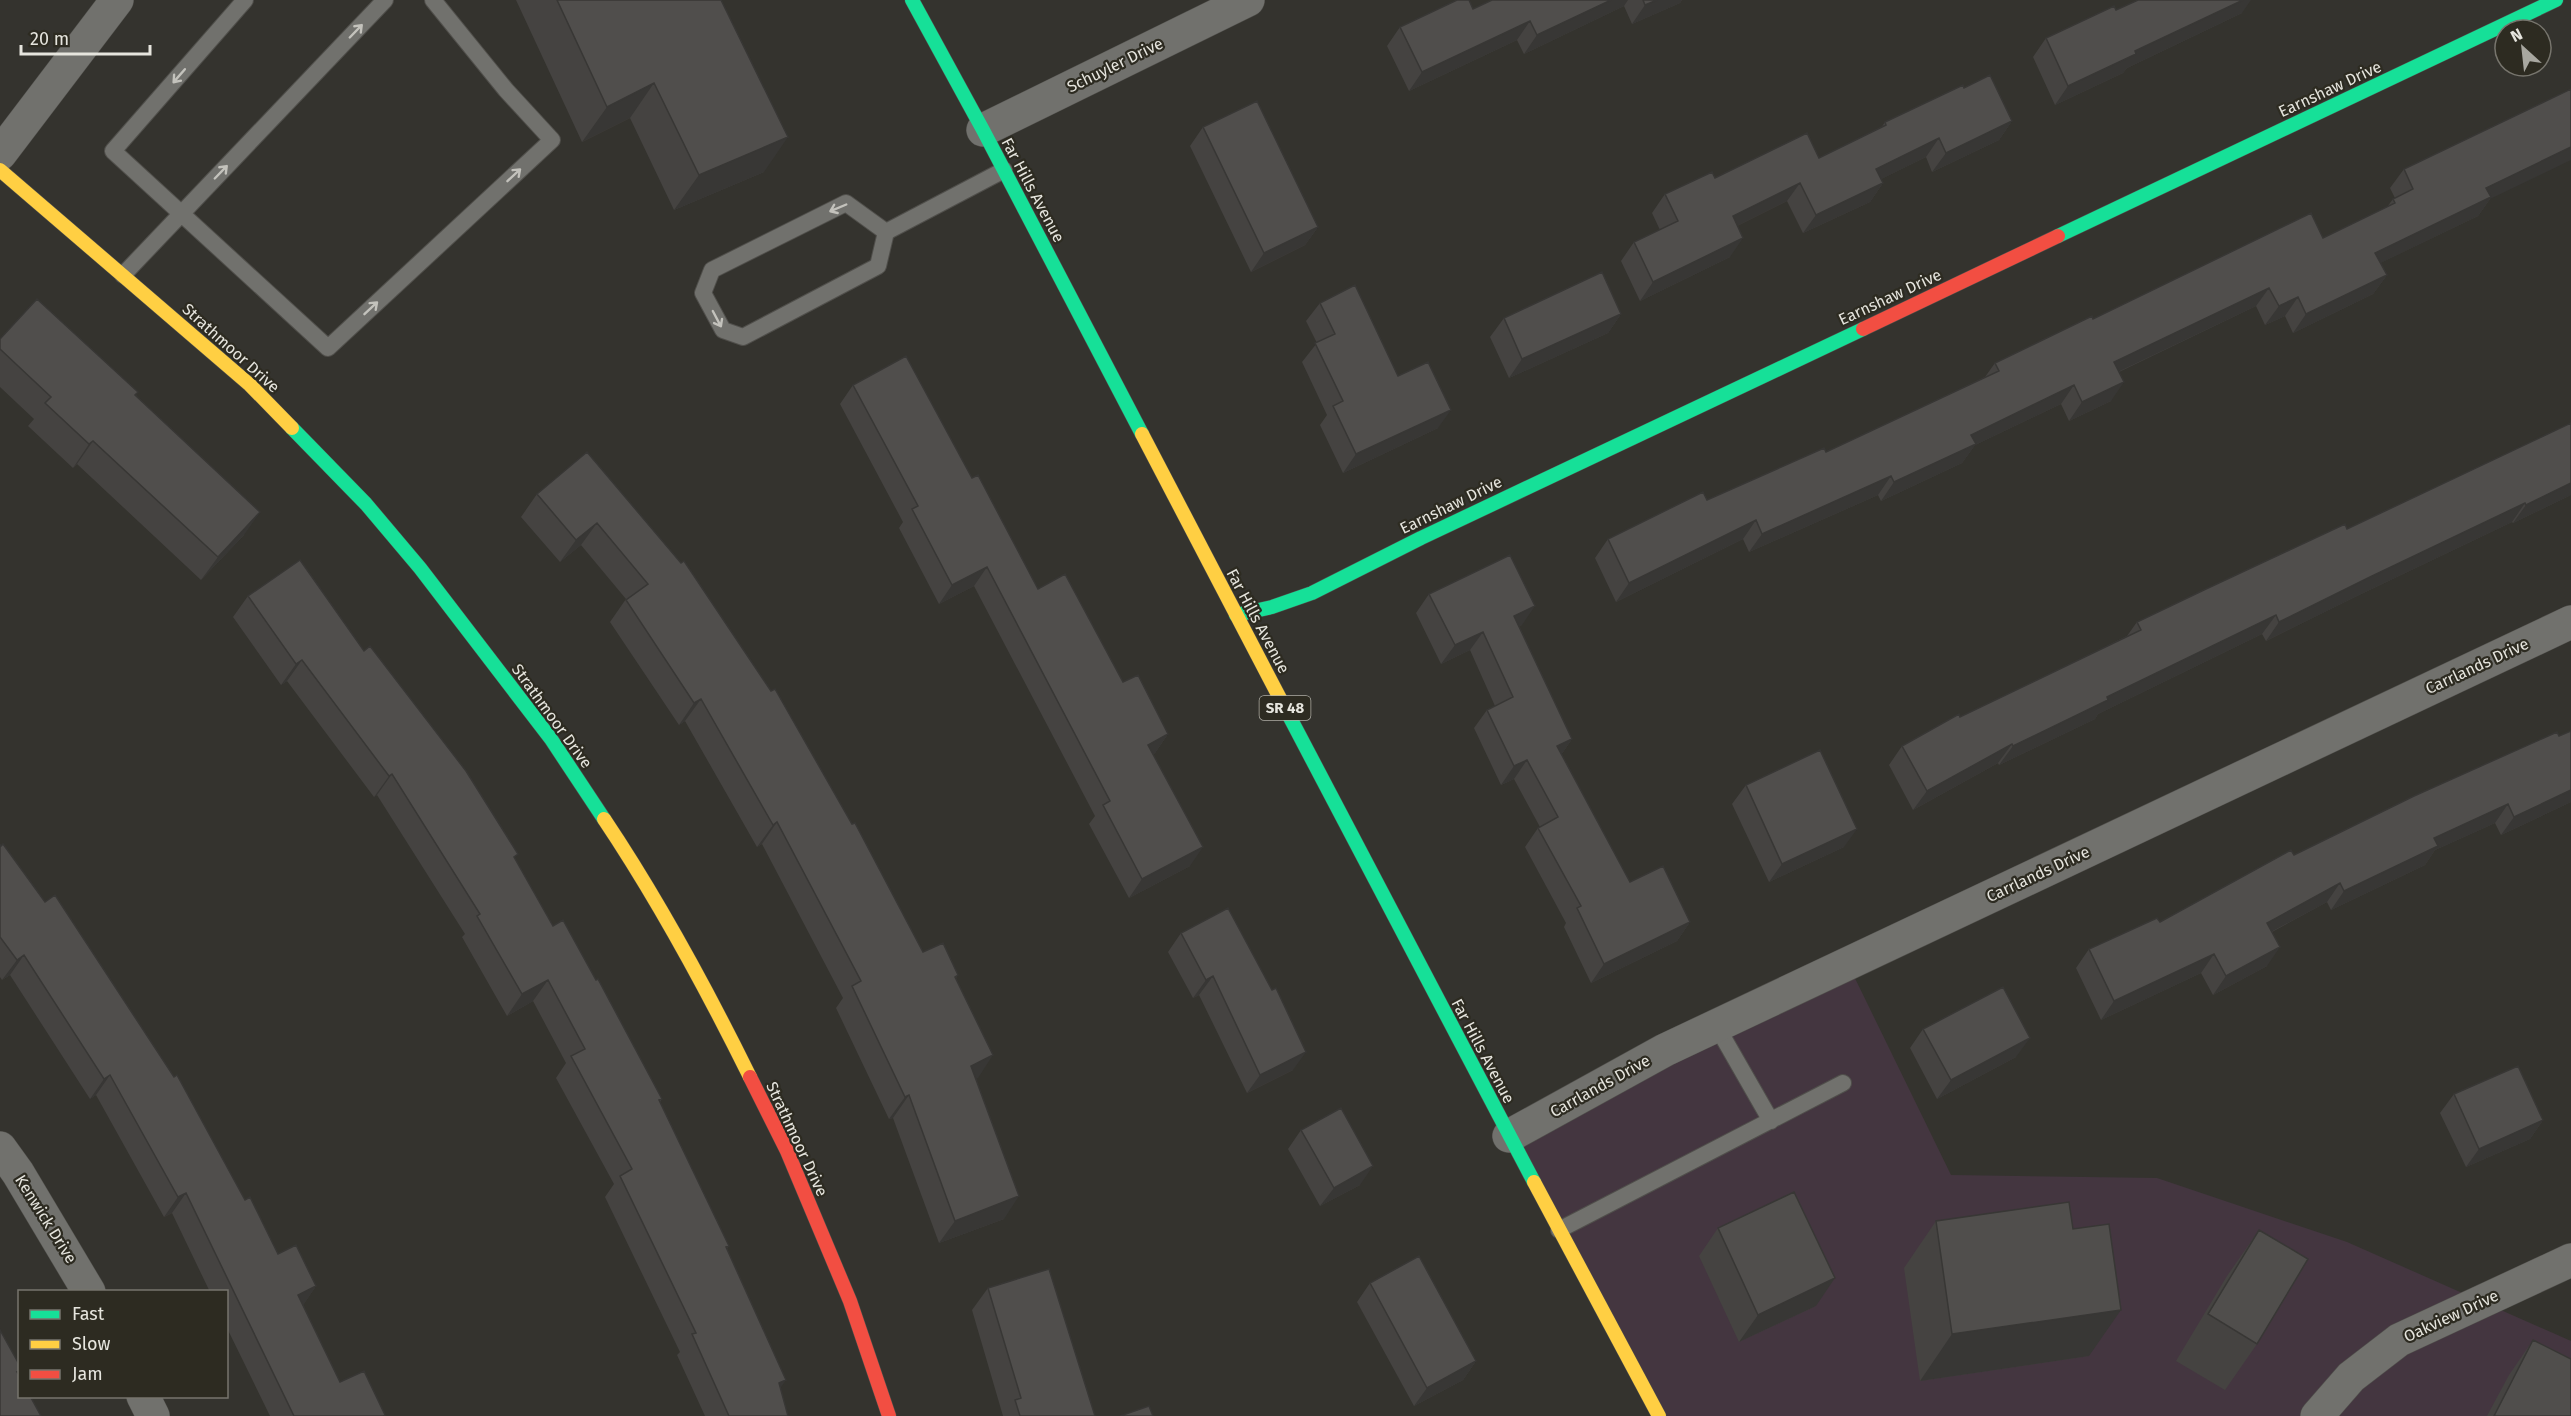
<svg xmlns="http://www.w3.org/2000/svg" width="2571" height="1416" viewBox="0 0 2571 1416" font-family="'Fira Sans',sans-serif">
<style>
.commercial{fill:#443640}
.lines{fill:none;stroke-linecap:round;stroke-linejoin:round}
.lane-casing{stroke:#504f4b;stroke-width:18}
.street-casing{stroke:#504f4b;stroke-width:34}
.fast-casing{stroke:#504f4b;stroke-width:15}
.slow-casing{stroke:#504f4b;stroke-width:15}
.jam-casing{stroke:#504f4b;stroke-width:15}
.lane{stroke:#71716d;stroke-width:16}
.street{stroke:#71716d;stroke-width:33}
.fast{stroke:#16e098;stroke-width:14}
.slow{stroke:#ffcf43;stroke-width:14}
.jam{stroke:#f24e42;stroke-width:14}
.wall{fill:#454341}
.shaded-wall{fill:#383735}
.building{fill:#504e4c;stroke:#383735;stroke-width:1.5}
.oneway{stroke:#c3c2bc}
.labels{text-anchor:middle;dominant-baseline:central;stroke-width:4.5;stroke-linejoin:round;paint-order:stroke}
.shield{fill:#2d2b21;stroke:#aeada5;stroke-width:1.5}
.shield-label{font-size:15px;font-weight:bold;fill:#e6e5de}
.street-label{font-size:16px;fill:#e6e5de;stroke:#2d2b21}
</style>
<rect width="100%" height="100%" fill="#34332e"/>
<path class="commercial" d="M1848,964L1951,1175L2157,1178L2347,1242L2571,1341V1416H1659L1509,1136Z"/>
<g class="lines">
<defs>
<path id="lane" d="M245,0L113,151L328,348L552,140L506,90L433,0
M886,232L846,203L712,270L703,293L723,330L743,337L878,266L886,232L1004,170
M123,275L385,0
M1716,1025L1771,1121
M1559,1230L1843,1083"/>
<path id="street" d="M983,130L1248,0
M0,154L117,0
M1509,1136L1665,1050L2571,622
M0,1148L18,1173L89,1292
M143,1396L153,1416
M2317,1416L2351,1377L2399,1340L2571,1260"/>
<path id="fast" d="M912,0L983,130L1142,434
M2058,236L2556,0
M292,428L366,504L420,568L551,739L604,819
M1236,615L1272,607L1312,593L1421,538L1863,329
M1285,708L1534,1182"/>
<path id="slow" d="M0,170L250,385L292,428
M1142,434L1285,708
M604,819C659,901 706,988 750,1077
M1534,1182L1659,1416"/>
<path id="jam" d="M1863,329L2058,236
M750,1077L787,1151L850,1301L889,1416"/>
</defs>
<use href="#lane" class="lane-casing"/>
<use href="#street" class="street-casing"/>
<use href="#fast" class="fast-casing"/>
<use href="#slow" class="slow-casing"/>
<use href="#jam" class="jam-casing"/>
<use href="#lane" class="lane"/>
<use href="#street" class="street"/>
<use href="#fast" class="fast"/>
<use href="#slow" class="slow"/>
<use href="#jam" class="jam"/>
</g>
<path class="wall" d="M516,0H721L764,172L674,210L630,118L582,142Z
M1492,0H1682L1680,3L1632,24L1624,6L1524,54L1517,40L1409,91L1387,46L1400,27L1473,9Z
M2116,10L2242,13L2127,68L2123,73L2055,105L2033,57L2046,38Z
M1964,88L2012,121L1999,140L1932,172L1926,157L1881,179L1883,183L1870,202L1803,233L1787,201L1737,226L1730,257L1640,301L1621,261L1634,242L1660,230L1652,213L1665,194L1819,158L1881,128L1885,122Z
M1203,127L1318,227L1305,245L1251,272L1190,146Z
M2404,169L2490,199L2478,216L2380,263L2387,275L2373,294L2293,333L2285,316L2265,325L2256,306L2119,372L2111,401L2069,421L2061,404L1975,445L1962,463L1881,501L1878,495L1749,552L1743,539L1616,602L1595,558L1608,539L1707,500L1826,452L1985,377L1995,363L2093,319L2323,238L2387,207L2393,199L2395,198L2390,188Z
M1320,303L1398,376L1438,428L1343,473L1320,425L1327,415L1302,362L1317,343L1306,321Z
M1621,314L1608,333L1509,378L1490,337L1504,318Z
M0,339L136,395L244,535L201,580L77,464L73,468L28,426L34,419L0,387Z
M853,385L972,478L1038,589L1123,682L1168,734L1155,753L1153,754L1190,866L1129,898L1089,824L1095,816L974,586L939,604L899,528L903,522L840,404Z
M587,452L923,952L958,975L956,978L978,1078H976L1004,1219L939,1243L893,1118L889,1119L836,1008L843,998L762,844L757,847L685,721L679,725L610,622L626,599L581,545L560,562L521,517L537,494Z
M2571,495L2513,523L2512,522L2357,596L2266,641L2262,634L2098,714L2095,719L1999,765L1998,763L1913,810L1889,765L1902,746L2127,636L2137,622L2347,529Z
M1429,594L1522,625L1519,626L1572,739L1561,755L1630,882L1690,922L1677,941L1591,983L1564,927L1566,923L1525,847L1538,828L1540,827L1514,779L1501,785L1474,728L1487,710L1495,706L1470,650L1441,664L1416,613Z
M248,596L364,651L515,859L553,926L662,1099L660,1102L729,1246L727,1248L780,1388L788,1416H705L677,1355L680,1352L605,1197L614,1184L556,1078L566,1063L533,1001L507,1016L462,937L465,934L377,795L374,797L287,681L281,685L233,617Z
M2571,731V802L2501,835L2495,823L2435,850L2425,865L2331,910L2327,902L2272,932L2267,966L2213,995L2201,973L2101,1020L2076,968L2089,949L2160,922L2294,855Z
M1746,785L1844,847L1769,882L1732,804Z
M0,844L245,1200L278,1254L316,1286L303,1305L340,1382L385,1416H270L226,1326V1292H210L172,1213L164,1217L96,1095L90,1099L10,975L2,980L0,977Z
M1181,933L1272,990L1293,1070L1247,1093L1199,995L1193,998L1168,952Z
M1923,1029L2016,1057L1937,1099L1910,1048Z
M2454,1094L2543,1120L2530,1139L2466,1167L2440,1113Z
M1301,1130L1360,1185L1320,1206L1288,1149Z
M1936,1221L2089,1356L1920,1381L1904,1268Z
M1718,1228L1816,1306L1739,1342L1699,1256Z
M2259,1230L2257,1344L2225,1390L2176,1361L2227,1276Z
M1370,1283L1476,1361L1463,1380L1414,1406L1357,1302Z
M988,1288L1095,1416H1003L972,1310Z
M2533,1340L2571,1416H2487L2509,1375Z"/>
<path class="shaded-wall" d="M1611,0H1628L1624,6L1524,54L1537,35Z
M1657,0H1682L1680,3L1632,24L1645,5Z
M2243,0H2251L2242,13L2127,68L2123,73L2055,105L2068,86L2135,51Z
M1530,21L1517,40L1409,91L1422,72Z
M654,83L630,118L582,142L607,107Z
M2012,121L1999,140L1932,172L1946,153Z
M788,137L764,172L674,210L699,175Z
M1939,138L1926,157L1863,188L1876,169Z
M2571,147V160L2490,199L2478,216L2362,272L2375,253L2486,188Z
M1800,183L1787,201L1719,235L1733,216Z
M1883,183L1870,202L1803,233L1816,215Z
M1318,227L1305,245L1251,272L1264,253Z
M1743,238L1730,257L1640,301L1653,282Z
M2387,275L2373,294L2293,333L2306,314Z
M2269,288L2256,306L2101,380L2114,362Z
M2298,297L2285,316L2265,325L2279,306Z
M1621,314L1608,333L1509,378L1522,359Z
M2124,382L2111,401L2069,421L2082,402Z
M2074,385L2061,404L1975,445L1962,463L1881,501L1894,482L1971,435Z
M1451,410L1438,428L1343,473L1356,454Z
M93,441L77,464L73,468L89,444Z
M1891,476L1878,495L1749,552L1762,534Z
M2571,483V495L2513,523L2526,505Z
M2525,503L2512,522L2357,596L2266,641L2279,622L2370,577Z
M260,512L244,535L201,580L218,557Z
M1756,520L1743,539L1616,602L1629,583Z
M597,523L581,545L560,562L576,540Z
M987,567L974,586L939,604L952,585Z
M1535,606L1522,625L1501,635L1514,616Z
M2276,615L2262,634L2098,714L2095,719L1999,765L2013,746L2107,697Z
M1483,632L1470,650L1441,664L1455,645Z
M302,660L287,681L281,685L296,664Z
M701,699L685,721L679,725L694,703Z
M1168,734L1155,753L1135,764L1148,745Z
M1572,739L1559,758L1557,746Z
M2012,744L1998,763L1913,810L1927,791Z
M1527,760L1514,779L1501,785L1514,766Z
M392,774L377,795L374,797L389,776Z
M2571,790V802L2501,835L2514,817Z
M2508,804L2495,823L2435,850L2425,865L2331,910L2344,891L2434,838Z
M777,822L762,844L757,847L773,825Z
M1857,829L1844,847L1769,882L1782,864Z
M1203,847L1190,866L1129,898L1142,879Z
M2340,883L2327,902L2254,941L2267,923Z
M1690,922L1677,941L1591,983L1604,964Z
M2280,947L2267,966L2213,995L2226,976Z
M2214,954L2201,973L2101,1020L2114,1001Z
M24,955L10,975L2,980L17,960Z
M1213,976L1199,995L1193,998L1206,980Z
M548,980L533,1001L507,1016L522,994Z
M2030,1038L2016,1057L1937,1099L1951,1080Z
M1306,1052L1293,1070L1247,1093L1260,1075Z
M993,1055L978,1078L955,1088L971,1066Z
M110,1075L96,1095L90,1099L104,1079Z
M909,1095L893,1118L889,1119L905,1097Z
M2543,1120L2530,1139L2466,1167L2479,1149Z
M1373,1166L1360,1185L1320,1206L1334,1188Z
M186,1193L172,1213L164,1217L178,1197Z
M1019,1196L1004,1219L939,1243L955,1221Z
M1835,1278L1816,1306L1739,1342L1758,1315Z
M316,1286L302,1307L298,1295Z
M2121,1310L2089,1356L1920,1381L1952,1334Z
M1476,1361L1463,1380L1414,1406L1427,1388Z
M786,1380L771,1401L779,1383Z"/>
<path class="building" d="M557,0H721L788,137L699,175L654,83L607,107Z
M1457,0H1469L1473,9L1492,0H1611L1537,35L1530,21L1422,72L1400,27Z
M1643,0H1657L1645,5Z
M2138,0H2243L2135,51L2136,54L2068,86L2046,38L2114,6L2116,10Z
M1990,75L2012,121L1946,153L1939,138L1876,169L1883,183L1816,215L1800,183L1733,216L1743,238L1653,282L1634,242L1678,221L1665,194L1712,172L1715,178L1807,133L1819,158L1886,125L1885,122L1963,85L1964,88Z
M2571,89V147L2486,188L2491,197L2375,253L2387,275L2306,314L2298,297L2279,306L2269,288L2114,362L2124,382L2082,402L2074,385L1971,435L1976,444L1894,482L1891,476L1762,534L1756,520L1629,583L1608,539L1703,492L1707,500L1824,448L1826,452L1999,371L1995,363L2092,316L2093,319L2311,213L2323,238L2395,203L2393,199L2413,189L2404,169Z
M1257,101L1318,227L1264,253L1203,127Z
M1602,272L1621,314L1522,359L1504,318Z
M1355,285L1398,376L1428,362L1451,410L1356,454L1333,406L1343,401L1315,343L1335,334L1320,303Z
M37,299L138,392L135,395L260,512L218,557L93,441L89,444L45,403L51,397L0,349V339Z
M906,356L972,478L978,475L1038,589L1065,574L1123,682L1138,675L1168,734L1148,745L1203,847L1142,879L1103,805L1110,801L987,567L952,585L912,509L918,506L853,385Z
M2571,423V483L2526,505L2525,503L2370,577L2279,622L2276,615L2107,697L2108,700L2013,746L2012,744L1927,791L1902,746L1959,714L1960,717L2141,630L2137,622L2206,589L2345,524L2347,529Z
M587,452L681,563L684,561L771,691L775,689L852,824L855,823L923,952L943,943L958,975L955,977L993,1055L971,1066L1019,1196L955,1221L909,1095L905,1097L852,986L861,981L777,822L773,825L701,699L694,703L626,600L648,584L597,523L576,540L537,494Z
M1510,555L1535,606L1514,616L1572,739L1557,746L1630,882L1663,866L1690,922L1604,964L1577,908L1581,906L1538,828L1558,817L1527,760L1514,766L1487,710L1513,697L1483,632L1455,645L1429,594Z
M300,560L364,651L370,646L466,771L518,854L514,857L553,926L563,920L596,980L598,979L662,1099L659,1100L729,1246L726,1247L786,1380L779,1383L788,1416H729L692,1334L696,1333L620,1176L632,1169L571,1056L585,1049L548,980L522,994L477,916L480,914L392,774L389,776L302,660L296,664L248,596Z
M2571,731V790L2514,817L2508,804L2434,838L2438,846L2344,891L2340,883L2267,923L2280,947L2226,976L2214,954L2114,1001L2089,949L2157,918L2160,922L2291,850L2294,855L2414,796L2557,732L2559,736Z
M1820,750L1857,829L1782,864L1746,785Z
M0,844L1,846L3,844L45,902L55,895L174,1077L177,1075L245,1200L250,1197L278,1254L296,1245L316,1286L298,1295L340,1382L364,1371L385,1415L383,1416H294L186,1193L178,1197L110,1075L104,1079L24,955L17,960L0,937Z
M1228,908L1272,990L1276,988L1306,1052L1260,1075L1213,976L1206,980L1181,933Z
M2003,987L2030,1038L1951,1080L1923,1029Z
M2518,1066L2543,1120L2479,1149L2454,1094Z
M1341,1108L1373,1166L1334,1188L1301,1130Z
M1794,1192L1835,1278L1758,1315L1718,1228Z
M2069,1202L2073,1229L2109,1224L2121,1310L1952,1334L1936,1221Z
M2259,1230L2308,1259L2257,1344L2208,1314Z
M1419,1256L1476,1361L1427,1388L1370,1283Z
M1049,1269L1095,1416H1020L1015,1400L1021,1398L988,1288Z
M0,1330L20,1366V1371L17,1372L20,1376V1396H30L41,1416H0Z
M2533,1340L2571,1359V1416H2494Z
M1149,1406L1153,1416H1120Z"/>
<defs><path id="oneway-shaft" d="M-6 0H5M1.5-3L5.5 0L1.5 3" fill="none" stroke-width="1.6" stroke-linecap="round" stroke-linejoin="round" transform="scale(1.5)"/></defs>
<g class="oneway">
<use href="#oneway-shaft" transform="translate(356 31) rotate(-46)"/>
<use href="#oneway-shaft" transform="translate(179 76) rotate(131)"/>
<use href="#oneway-shaft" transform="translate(221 172) rotate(-46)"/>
<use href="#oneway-shaft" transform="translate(514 175) rotate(-43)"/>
<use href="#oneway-shaft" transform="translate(838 208) rotate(157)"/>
<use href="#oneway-shaft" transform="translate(371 308) rotate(-43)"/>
<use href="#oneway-shaft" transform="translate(717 319) rotate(62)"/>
</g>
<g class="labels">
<rect class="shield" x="1259.5" y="696" width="51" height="24" rx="4.5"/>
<g class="shield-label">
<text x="1285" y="708">SR 48</text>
</g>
<g class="street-label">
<text transform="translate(1115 65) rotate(-26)">Schuyler Drive</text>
<text transform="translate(2330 89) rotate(-25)">Earnshaw Drive</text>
<text transform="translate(1033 190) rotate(62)">Far Hills Avenue</text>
<text transform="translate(1890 297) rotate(-25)">Earnshaw Drive</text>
<text transform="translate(231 348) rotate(42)">Strathmoor Drive</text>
<text transform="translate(1451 505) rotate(-26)">Earnshaw Drive</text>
<text transform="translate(1258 621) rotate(62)">Far Hills Avenue</text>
<text transform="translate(2477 666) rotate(-25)">Carrlands Drive</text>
<text transform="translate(552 716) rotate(54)">Strathmoor Drive</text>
<text transform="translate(2038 874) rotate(-25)">Carrlands Drive</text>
<text transform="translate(1483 1051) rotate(62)">Far Hills Avenue</text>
<text transform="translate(1600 1086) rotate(-29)">Carrlands Drive</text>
<text transform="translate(797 1139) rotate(65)">Strathmoor Drive</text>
<text transform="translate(46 1219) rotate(58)">Kenwick Drive</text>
<text transform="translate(2451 1316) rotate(-25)">Oakview Drive</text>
</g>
</g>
<rect x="18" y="1290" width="210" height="108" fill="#2d2b21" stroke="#77756d" stroke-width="1.5"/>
<rect x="30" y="1310" width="30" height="9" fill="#16e098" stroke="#77756d" stroke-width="1.5"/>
<text x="72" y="1320" font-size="18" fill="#e6e5de">Fast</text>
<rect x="30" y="1340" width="30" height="9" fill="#ffcf43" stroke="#77756d" stroke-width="1.5"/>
<text x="72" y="1350" font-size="18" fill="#e6e5de">Slow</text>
<rect x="30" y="1370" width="30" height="9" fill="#f24e42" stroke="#77756d" stroke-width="1.5"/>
<text x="72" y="1380" font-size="18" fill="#e6e5de">Jam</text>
<g transform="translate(2523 48) rotate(333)"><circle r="28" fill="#2d2b21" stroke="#77756d" stroke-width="1.5"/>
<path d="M0-4.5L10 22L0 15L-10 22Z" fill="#a8a7a0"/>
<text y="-9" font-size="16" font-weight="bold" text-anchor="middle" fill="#e6e5de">N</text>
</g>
<path d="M21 45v9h129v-9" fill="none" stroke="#e6e5de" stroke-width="3"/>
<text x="30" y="45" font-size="18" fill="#e6e5de" stroke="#2d2b21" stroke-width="4.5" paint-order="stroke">20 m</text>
</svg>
